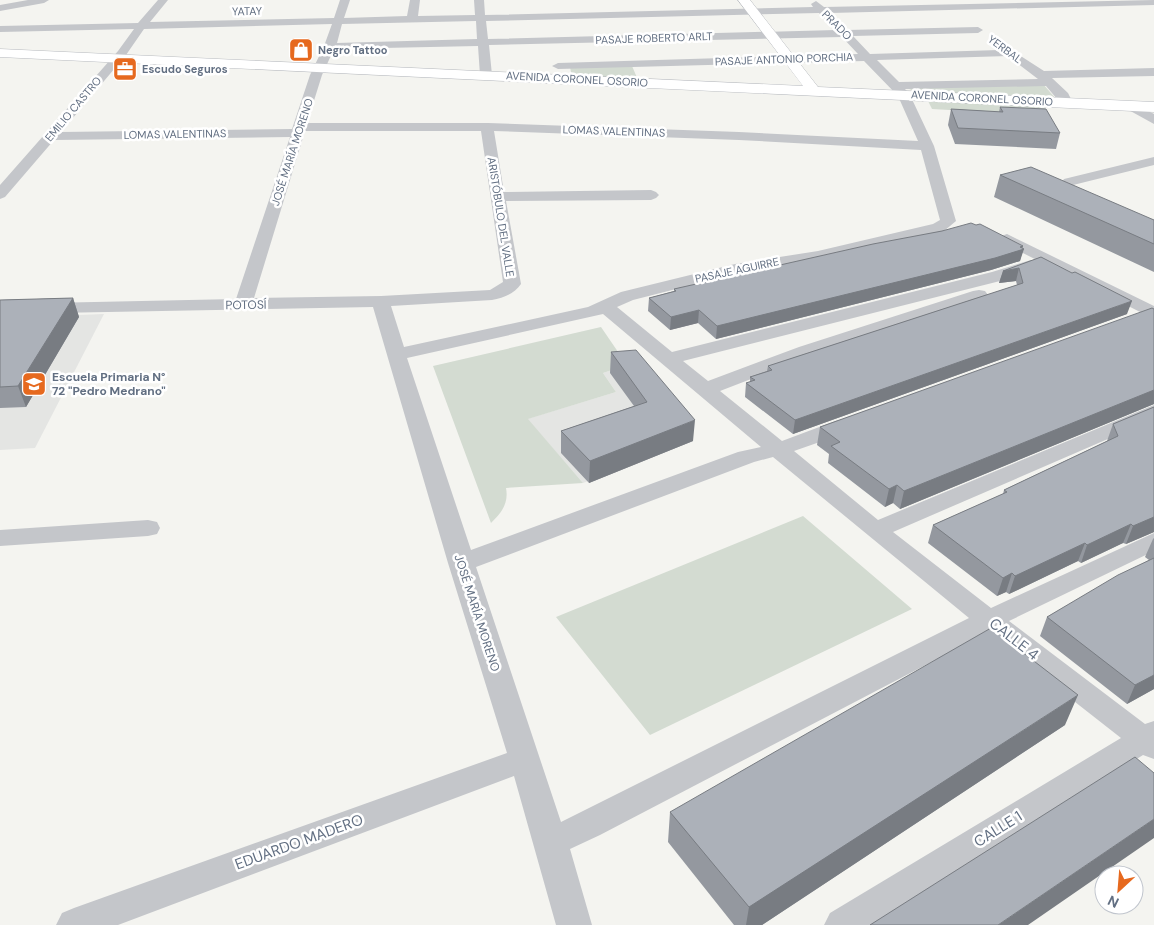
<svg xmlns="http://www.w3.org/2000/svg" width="1154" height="925" viewBox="0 0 1154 925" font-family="'DM Sans',sans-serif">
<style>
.built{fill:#e4e5e3}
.green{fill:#d3dbd1}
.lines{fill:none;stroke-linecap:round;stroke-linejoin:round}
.secondary-casing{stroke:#b6b9be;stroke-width:1}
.street{fill:#c4c6ca;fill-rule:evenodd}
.secondary{fill:#fff;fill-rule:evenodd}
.wall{fill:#94989f}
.shaded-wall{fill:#787c82}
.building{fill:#acb1b9;stroke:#787c82}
.labels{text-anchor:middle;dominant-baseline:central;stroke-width:5;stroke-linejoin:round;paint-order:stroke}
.far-street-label{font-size:11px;fill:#626f82;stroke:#fff}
.far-poi-label{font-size:11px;font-weight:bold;fill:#626f82;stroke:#fff;text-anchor:start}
.street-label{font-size:12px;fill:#626f82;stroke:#fff}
.poi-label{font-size:12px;font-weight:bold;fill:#626f82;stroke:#fff;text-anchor:start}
.near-street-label{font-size:15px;fill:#626f82;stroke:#fff}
</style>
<rect width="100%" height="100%" fill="#f4f4f0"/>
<path class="built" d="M104,314L35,448L0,450V320L2,318Z
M627,365L691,442L583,483L527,419L616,392L603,373Z"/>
<path class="green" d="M632,66L638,80L572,77L570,67Z
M1043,84L1057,100L916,92L907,88Z
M928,101L1044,106L1046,110L1020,114L932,109Z
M601,327L627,365L603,373L616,392L528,419L583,483L506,488C509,504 501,513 491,523L433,366Z
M803,516L912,609L650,735L556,617Z"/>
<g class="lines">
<defs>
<path id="secondary" d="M738,0H750L818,87L1154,102V112L0,57V49L803,86Z"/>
</defs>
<use href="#secondary" class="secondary-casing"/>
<path class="street" d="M28,0H49L44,3L0,11V5Z
M158,0H168L150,22L334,18L340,0H350L344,18L407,16L410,0H420L418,16L475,15L474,0H484L485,15L813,7L811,4L816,1L824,7L1154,0V5L830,13L847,30L978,27L983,30L978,33L853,36L870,54L999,50L994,45L999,42L1044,71L1154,68V76L1052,78L1068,93L1073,103L1067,107L1063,106L1046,86L905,89L910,95L934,146L956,221L944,231L938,233L818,261L735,274L633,300L617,307L672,352L992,272L1031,260L1037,261L1040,265L1037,269L1004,280L683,361L708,381L799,347L973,291L979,290L985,291L988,295L985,299L813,355L720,391L782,441L838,420L846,419L854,420L857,425L854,430L794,451L878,520L1154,405V419L893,532L991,608L1154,533V551L1009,621L1145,724L1154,721V759L1143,755L873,925H824L830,913L1121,738L987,633L600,835L570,849L592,925H556L514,776L118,925H56L62,913L74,908L507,753L448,563L373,307L0,314V304L236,299L290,137L54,140L5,197L0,199V185L118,51L134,29L0,32V26L138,23ZM819,13L836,30L488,39L486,21ZM476,21L477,39L337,43L342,24ZM332,24L324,46L310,75L292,129L61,132L126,55L144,29ZM842,37L858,54L558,63L552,66L558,69L864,61L898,96L918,141L739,132L488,123H307L322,75L334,49L478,46L480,75L486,79L492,75L489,45ZM1008,56L1038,79L899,82L877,60ZM481,131L503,282L490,290L381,296L254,298L305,131ZM494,131L739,140L921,150L940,220L933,224L818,251L735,264L621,292L588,307L404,347L391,306L492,300C503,298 514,294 521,284L506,201L651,200L656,198L659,195L656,192L651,190L504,192ZM603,314L761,447L738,452L471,550L407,358ZM773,457L969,618L561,822L476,567L754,462Z
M1129,101L1154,114V124L1125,108L1123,105Z
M1154,157V165L1069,186L1064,185L1062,182L1064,179Z
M1007,234L1154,306V319L1001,242L999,239L1001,236Z
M148,520L157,522L160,528L157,534L148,536L0,546V530Z"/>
<use href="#secondary" class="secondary"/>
</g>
<path class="wall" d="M1000,107L1060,133L1056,149L955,144L948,125L951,109L999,112Z
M1000,175L1154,220V272L994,197Z
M942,231L1023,248L1020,261L991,270L716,339L698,323L670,330L648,311L649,298L674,291V289Z
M1041,257L1127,314L793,434L745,397L746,383L750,382V377L767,371L768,366L1017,285L1016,281L999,283L1003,271Z
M73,298L79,317L26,407L0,408V300Z
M1154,309V404L900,509L893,503L885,507L828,463L829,454L817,445L820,427Z
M611,352L693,441L589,483L561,453V431L634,406L610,373Z
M1154,407V532L1126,544L1123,543L1081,563L1078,561L1009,594L1006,592L997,596L928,543L933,525L1003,494L1004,490L1107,441L1113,424Z
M1154,538V689L1127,704L1040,636L1047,617L1149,560L1145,557L1153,539Z
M1065,725L762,925H734L668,842L670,812Z"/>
<path class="shaded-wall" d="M1023,246L1022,249H1024L1020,261L991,270L716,339L717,326Z
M1019,268L1016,281L999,283L1003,271Z
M73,298L79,317L26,407L18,386Z
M1132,301L1127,314L793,434L795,420Z
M699,310L698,323L670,330L671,317Z
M1154,390V404L900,509L904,491Z
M695,420L693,441L589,483L590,461Z
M897,485L893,503L885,507L889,489Z
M1154,517V532L1126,544L1133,526Z
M1131,524L1123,543L1081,563L1087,545Z
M1085,543L1078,561L1009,594L1015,576Z
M1012,573L1006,592L997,596L1003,578Z
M1154,675V689L1127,704L1135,685Z
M1078,695L1065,725L762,925H746L749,907Z
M1154,819V838L1028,925H998Z"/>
<path class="building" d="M1000,107L1046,109L1060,133L958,128L951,109L1003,112Z
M1031,167L1154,220V244L1000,175Z
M971,223L976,225L980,224L1023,246L1020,247L1024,249L995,258L717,326L699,310L671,317L649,298L676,291L674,289L873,244L942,231Z
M1041,257L1072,273L1075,272L1132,301L795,420L746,383L755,380L750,377L772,370L768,366L1023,283L1019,268L1003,271Z
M73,298L18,386L0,387V300Z
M1152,308L1154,309V390L904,491L897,485L889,489L831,446L840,442L820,427Z
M636,350L695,420L590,461L561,431L647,402L611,352Z
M1154,407V517L1133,526L1131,524L1087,545L1085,543L1015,576L1012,573L1003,578L933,525L1007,492L1004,490L1118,436L1113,424Z
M1154,558V675L1135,685L1047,617L1118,575Z
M991,628L1078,695L749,907L670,812Z
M1135,757L1154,773V819L998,925H870Z"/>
<defs>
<symbol id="shop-square" viewBox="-11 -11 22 22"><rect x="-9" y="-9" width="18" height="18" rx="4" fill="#e6691e" stroke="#fff"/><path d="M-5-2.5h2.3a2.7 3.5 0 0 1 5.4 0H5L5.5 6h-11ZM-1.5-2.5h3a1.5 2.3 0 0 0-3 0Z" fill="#fff"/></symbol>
<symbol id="office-square" viewBox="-11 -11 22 22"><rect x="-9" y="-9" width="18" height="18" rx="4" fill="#e6691e" stroke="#fff"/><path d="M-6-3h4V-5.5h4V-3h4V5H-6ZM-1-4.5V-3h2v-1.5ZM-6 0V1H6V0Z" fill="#fff"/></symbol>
<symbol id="school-square" viewBox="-11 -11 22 22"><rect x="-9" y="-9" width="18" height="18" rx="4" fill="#e6691e" stroke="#fff"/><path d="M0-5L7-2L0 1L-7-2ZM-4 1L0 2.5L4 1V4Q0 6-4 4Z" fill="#fff"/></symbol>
</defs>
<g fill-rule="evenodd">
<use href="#shop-square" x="287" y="36" width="28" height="28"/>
<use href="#office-square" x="111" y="55" width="28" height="28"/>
<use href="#school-square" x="20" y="370" width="28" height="28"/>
</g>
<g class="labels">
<g class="far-street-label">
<text transform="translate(247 11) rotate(-1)">YATAY</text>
<text transform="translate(837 25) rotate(45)">PRADO</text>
<text transform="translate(654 38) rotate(-2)">PASAJE ROBERTO ARLT</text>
<text transform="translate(1005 49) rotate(36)">YERBAL</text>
<text transform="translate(784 59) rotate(-2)">PASAJE ANTONIO PORCHIA</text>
<text transform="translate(577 79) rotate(3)">AVENIDA CORONEL OSORIO</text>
<text transform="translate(982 98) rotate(3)">AVENIDA CORONEL OSORIO</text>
<text transform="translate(73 109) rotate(-50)">EMILIO CASTRO</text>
<text transform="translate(614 131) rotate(2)">LOMAS VALENTINAS</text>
<text transform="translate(175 134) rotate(-1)">LOMAS VALENTINAS</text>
<text transform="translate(292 152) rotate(-72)">JOSÉ MARÍA MORENO</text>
<text transform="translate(501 217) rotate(81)">ARISTÓBULO DEL VALLE</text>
<text transform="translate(737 270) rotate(-12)">PASAJE AGUIRRE</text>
</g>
<g class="far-poi-label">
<text x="318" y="50">Negro Tattoo</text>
<text x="142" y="69">Escudo Seguros</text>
</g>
<g class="street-label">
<text transform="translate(246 305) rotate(-1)">POTOSÍ</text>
<text transform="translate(477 613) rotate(72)">JOSÉ MARÍA MORENO</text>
</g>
<g class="poi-label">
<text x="52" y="377">Escuela Primaria N°<tspan x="52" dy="14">72 "Pedro Medrano"</tspan></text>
</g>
<g class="near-street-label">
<text transform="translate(1014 639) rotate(38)">CALLE 4</text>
<text transform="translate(998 829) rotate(-32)">CALLE 1</text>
<text transform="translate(299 842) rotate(-20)">EDUARDO MADERO</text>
</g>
</g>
<g transform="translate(1119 890) rotate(206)"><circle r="24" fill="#ffffff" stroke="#c0c5cd"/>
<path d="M0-4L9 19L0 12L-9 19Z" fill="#e6691e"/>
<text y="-8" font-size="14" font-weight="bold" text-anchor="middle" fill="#626f82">N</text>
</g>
</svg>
